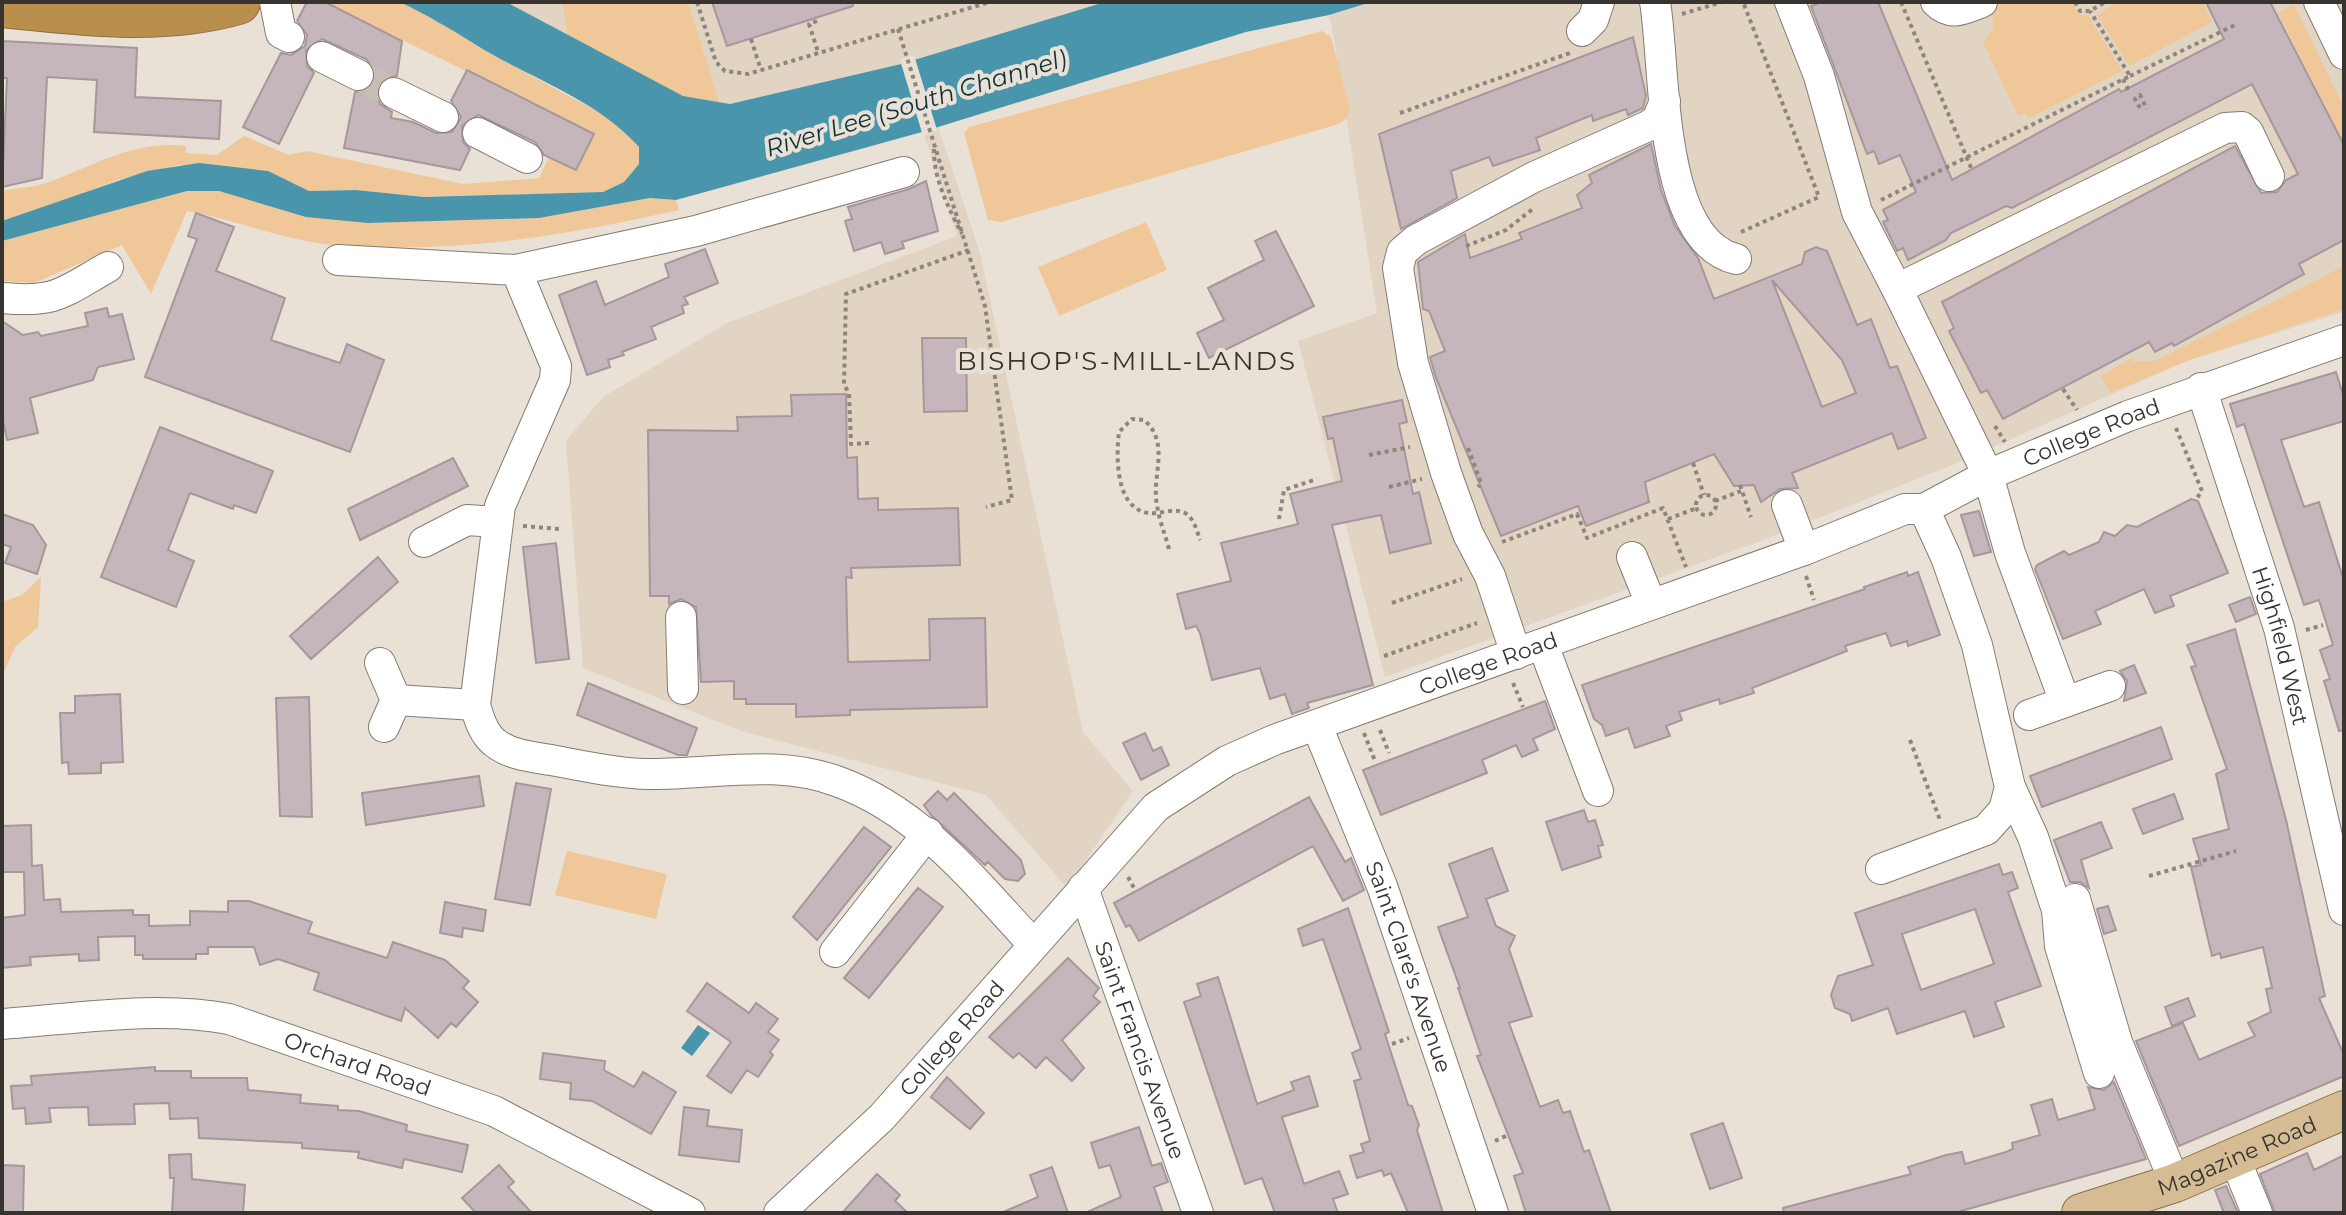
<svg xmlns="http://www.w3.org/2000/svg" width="2346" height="1215" viewBox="0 0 2346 1215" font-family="Montserrat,sans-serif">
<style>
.built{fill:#e2d4c3}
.green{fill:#efc798}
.water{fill:#4995ab}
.pier{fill:#eae1d6}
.building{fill:#c4b6ba;stroke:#a5979b;stroke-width:2;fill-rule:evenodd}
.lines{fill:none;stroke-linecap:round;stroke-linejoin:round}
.minor-tunnel{stroke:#c6beb5;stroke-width:30;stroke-dasharray:30 15;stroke-linecap:butt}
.minor-casing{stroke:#837b72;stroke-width:32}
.major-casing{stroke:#8c6f43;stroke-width:40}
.highway-casing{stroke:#8c6f43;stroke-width:46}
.path{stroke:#8c867e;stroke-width:4;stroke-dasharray:4 4;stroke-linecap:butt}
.minor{stroke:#fff;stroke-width:30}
.major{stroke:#d5bc95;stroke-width:38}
.highway{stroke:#b98f4e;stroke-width:44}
.labels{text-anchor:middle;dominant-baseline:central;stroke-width:8;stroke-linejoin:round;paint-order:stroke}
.street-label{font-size:22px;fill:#37332f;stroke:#eae1d6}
.water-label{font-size:24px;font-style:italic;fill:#0e333d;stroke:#eae1d6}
.quarter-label{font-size:26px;letter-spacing:2px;fill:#37332f;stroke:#eae1d6}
</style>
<rect width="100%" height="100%" fill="#eae1d6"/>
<path class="built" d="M506,2H1104L916,60L980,253L1083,732L1133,791L1067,888L986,795L741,731L583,668L566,441L603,397L727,323L957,236L901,64L730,104L719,102L683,96Z
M1325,2H2344V312L2187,361L1955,464L1758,542L1385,677L1298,341L1377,313L1332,27Z"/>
<path class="green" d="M325,2H400L453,28L475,45L617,122L639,147V164L624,182L603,192L424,197L356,190L309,191L268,171L179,165L117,180L44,209L2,221V191C18,188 37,187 52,181C96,164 137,140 186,146V153L217,155L244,136L289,155L307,151L463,184L539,178L549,157L577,170L594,134Z
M562,2H688L719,102L683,96L568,36Z
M2003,2H2071L2080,15H2088L2122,71L2029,118L2025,113L2018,116L1983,42L1993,29L1992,6Z
M2117,2H2203L2212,22L2129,66L2097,15Z
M2294,4L2344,108V142L2278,13Z
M1322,31L1331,37L1350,109L1347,118L1339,124L1001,222L988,220L964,133L969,127Z
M187,191H219L368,223L539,218L650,198L676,200L679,210C563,236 455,254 335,245C286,241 236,220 187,211L151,294L122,245L34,283L2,281V241Z
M1146,222L1167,270L1059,316L1038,267Z
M2344,266V309L2189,360L2110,393L2101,376L2132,358L2134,362L2155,361Z
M41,577L38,627L15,647L2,677V602L22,595Z
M567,851L667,874L656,919L555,895Z"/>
<path class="water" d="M400,2H506L683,96L730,104L901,64L1105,2H1371L1329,15L1246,32L922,132L676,200L650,198L539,218L368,223L306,217L219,191H187L2,241V221L147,171L199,163L268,171L309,191L356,190L424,197L603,192L624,182L639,164V147C595,98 531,79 476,45C451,29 427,15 400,2Z
M698,1025L710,1033L692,1056L681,1048Z"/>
<path class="pier" d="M914,55L937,130L923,136L900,60Z"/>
<path class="building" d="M307,2H325L402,41L397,76L383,79L376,93L380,104L392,112L391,118L413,122L436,133L452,132L461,117L451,101L467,70L594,134L576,170L544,155L535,142L478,115L462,126L463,142L470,149L460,170L344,148L355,92L368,90L376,73L366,59L322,39L306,50L307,66L314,73L279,144L243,127L281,53L291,55L305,46L307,35L297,21Z
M712,2H852L853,6L727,46Z
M1822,2H1878L1952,180L2119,89L2121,92L2224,39L2206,2H2270L2344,145V240L2299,264L2304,274L2174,346L2172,343L2155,352L2149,342L2003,419L1987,390L1981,393L1949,331L1954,328L1942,302L2235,146L2261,193L2277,192L2286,180L2298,174L2252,84L2012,208L2006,206L1951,233L1946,240L1908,260L1903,248L1897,251L1883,222L1888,220L1883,210L1916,192L1900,155L1879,164L1874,151L1867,154L1811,6Z
M1633,37L1646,96L1643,108L1628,115L1626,109L1593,121L1592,115L1536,138L1540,150L1493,166L1489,157L1451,171L1457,198L1401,229L1379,134Z
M2,41L137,48L135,97L221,101L219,139L94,132L97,80L47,77L42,178L2,187L7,78H2Z
M1651,144L1661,190L1675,226L1698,258L1714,299L1802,264L1805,252L1816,247L1827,251L1857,325L1871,319L1890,368L1897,366L1926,438L1898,449L1892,433L1792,473L1798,488L1780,489L1761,502L1754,485L1734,486L1714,454L1645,482L1649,502L1586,526L1578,506L1501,536L1436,378L1430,357L1445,351L1429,311L1423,309L1418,262L1465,234L1470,258L1522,239L1519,233L1582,208L1577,195L1592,183L1589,175ZM1772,280L1842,360L1856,393L1822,407Z
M926,181L938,231L902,242L904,248L885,254L881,242L854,251L845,221L852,219L848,207L909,189Z
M196,213L234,227L216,271L285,298L271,340L340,363L347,344L384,360L350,452L145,377L197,239L188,236Z
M1276,231L1314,306L1209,358L1197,333L1224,320L1208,288L1264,260L1255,241Z
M705,249L718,283L684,297L688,304L682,306L684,313L651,327L656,339L622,352L624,355L608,360L610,367L587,375L559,295L596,281L605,305L669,277L665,264Z
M107,308L109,317L122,314L134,359L98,367L93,380L30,398L38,433L7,440L2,416V321L23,335L38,332L41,336L88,326L85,313Z
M922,338H966L967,411L924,412Z
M2336,372L2344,398V421L2281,440L2304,507L2319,502L2344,581V730L2339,731L2324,681L2330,679L2320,650L2333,645L2319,600L2304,605L2244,424L2237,427L2230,404Z
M846,394L847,458L857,457L858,499L878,498V510L958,508L960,565L851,568L852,578L846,577L848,662L930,660L929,619L985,618L987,707L850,710V715L796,717V704H746V699H734V681L701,682L696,607L681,599L669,604V596H650L648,430L738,431L737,417L792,416L791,395Z
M1402,400L1407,422L1399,424L1413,494L1419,492L1431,543L1390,553L1381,515L1332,525L1373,685L1307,703L1309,708L1292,714L1285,694L1270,699L1260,668L1212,680L1200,633L1196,626L1186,629L1177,594L1231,581L1221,543L1298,524L1290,494L1342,481L1333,438L1328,439L1323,417Z
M160,427L273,471L256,513L234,505L233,509L190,493L168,550L194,561L176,607L101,577Z
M453,458L468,486L360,540L348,509Z
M2191,499L2198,501L2228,573L2170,596L2174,606L2155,613L2144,589L2095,611L2101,624L2063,639L2035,569L2037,565L2064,551L2069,555L2099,542L2104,532L2115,536L2127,525L2137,527Z
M1979,511L1991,552L1974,556L1961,515Z
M2,514L33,525L46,545L37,574L5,563L11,547L2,544Z
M556,543L569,659L536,663L523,547Z
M378,557L398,582L311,659L290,636Z
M1907,572L1908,576L1918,572L1940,635L1908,646L1907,641L1891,646L1886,633L1845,646L1847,651L1752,688L1754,693L1720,704L1719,699L1679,712L1682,720L1666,726L1670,736L1635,748L1628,728L1606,736L1602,725L1594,719L1582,685L1865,589L1864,587Z
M2250,597L2256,614L2236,622L2229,605Z
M2235,629L2286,820L2325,996L2319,998L2344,1055V1076L2179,1146L2136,1041L2183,1023L2199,1060L2255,1036L2248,1023L2271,1012L2266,989L2272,988L2263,947L2221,958L2220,953L2212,956L2191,867L2201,865L2193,839L2229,829L2216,774L2227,769L2191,667L2196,666L2187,645Z
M2134,665L2146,693L2124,701L2127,681L2120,671Z
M588,683L697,728L687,755H678L577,715Z
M120,694L123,762L101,763V773L69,774L68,762L62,763L60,713H75V696Z
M309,697L312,817L280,816L276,698Z
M1545,701L1555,729L1533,739L1538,750L1522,757L1516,745L1482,760L1487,773L1381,815L1363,770Z
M2161,727L2172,759L2042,807L2030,776Z
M1145,733L1153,751L1161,747L1169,765L1141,780L1123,743Z
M479,776L484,806L366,825L362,793Z
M516,783L551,789L530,905L495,899Z
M938,791L947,800L954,793L1021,860L1025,874L1018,881L1005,879L988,862L985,865L931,815L924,805Z
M2174,794L2183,819L2143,834L2133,809Z
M1309,797L1345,862L1351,858L1364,890L1343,901L1313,846L1139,941L1130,925L1126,927L1114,903Z
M1584,810L1588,822L1595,820L1603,845L1598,846L1601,857L1562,870L1546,822Z
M2101,822L2112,848L2081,860L2089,888L2080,882H2070L2054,840Z
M31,825L32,866L42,865L44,900L60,899L61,912L133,910V915H149V926L190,925V911L228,912V901H249L312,922L308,933L387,958L393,942L445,960L469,981L463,988L478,1002L456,1027L451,1023L438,1038L405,1008L401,1021L314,990L319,973L278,959L260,965L254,947H208V954H196V959H143V955H135V936L98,937L99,960L79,961V954L30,957L31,965L2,968V918L25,915L24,872H2V826Z
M864,827L891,847L817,940L793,917Z
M1492,848L1508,891L1486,899L1496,926L1515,936L1509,949L1532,1016L1509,1023L1540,1107L1558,1100L1563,1113L1570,1111L1584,1152L1589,1150L1611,1213H1526L1514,1176L1523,1173L1477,1056L1481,1055L1458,988H1460L1438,927L1468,917L1449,864Z
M1999,864L2003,875L2012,872L2018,888L2008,892L2041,986L1995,1002L2004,1027L1974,1037L1965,1011L1897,1034L1888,1008L1852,1021L1850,1014L1835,1008L1831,995L1838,976L1873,965L1855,913ZM1975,909L1994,964L1921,990L1902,934Z
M918,888L943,907L869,998L844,978Z
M445,902L486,910L483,931L463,928L462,937L440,933Z
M2108,906L2116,930L2104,934L2097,909Z
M1348,908L1389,1032L1385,1034L1408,1105L1412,1106L1419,1125L1417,1130L1443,1213H1408L1391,1173L1384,1176L1382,1170L1357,1178L1350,1156L1364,1152L1361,1144L1370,1141L1354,1081L1361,1079L1352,1053L1361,1049L1323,939L1303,946L1298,929Z
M1068,958L1099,988L1093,996L1100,1002L1062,1040L1084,1068L1072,1081L1046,1057L1036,1068L1019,1053L1013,1058L989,1037Z
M1218,977L1257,1104L1294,1090L1291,1082L1309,1076L1318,1106L1282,1117L1304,1184L1339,1171L1348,1194L1333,1199L1338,1213H1275L1262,1178L1245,1184L1184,1002L1201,996L1197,984Z
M707,983L749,1013L756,1003L778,1019L768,1032L779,1040L770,1052L773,1055L758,1077L747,1070L731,1093L707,1076L731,1042L687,1011Z
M2188,998L2195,1016L2172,1026L2165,1007Z
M543,1053L605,1061L604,1070L634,1087L643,1072L676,1092L651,1134L592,1101L570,1099L571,1083L540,1079Z
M155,1067V1071H191V1078H247L248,1090L301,1095L300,1103L338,1106V1110L359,1111L407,1125L406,1131L468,1145L462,1172L404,1159L402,1168L358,1158L359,1152L302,1148V1143L199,1138L198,1118L170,1119L169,1103L134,1104L135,1124L89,1125L88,1107L49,1108L51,1122L26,1124L25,1108L13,1109L11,1086L32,1085L31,1076Z
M947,1077L984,1113L970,1129L931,1097Z
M2114,1082L2146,1159L1954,1213H1784L1783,1208L1911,1174L1908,1167L1946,1155L1962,1152L1965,1164L2006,1152L2013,1149L2012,1143L2040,1135L2031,1105L2052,1099L2058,1120L2095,1109L2088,1087L2104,1090Z
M684,1107L709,1110L707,1126L742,1130L739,1162L679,1155Z
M1723,1123L1742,1178L1710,1189L1691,1134Z
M1139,1127L1152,1166L1161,1163L1168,1182L1154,1187L1163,1213H1085L1121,1197L1110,1165L1099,1168L1091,1143Z
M2307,1153L2314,1170L2344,1155V1213H2275L2260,1174Z
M191,1154L192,1179L245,1185L243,1213H172L174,1178H170L169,1155Z
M2,1165L24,1166L23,1213H2Z
M499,1165L514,1182L508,1187L532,1213H476L462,1198Z
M1052,1167L1068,1213H1001L1038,1197L1030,1175Z
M877,1174L900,1195L895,1201L908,1213H842Z
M2226,1186L2238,1213H2224L2215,1190Z"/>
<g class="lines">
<path class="minor-tunnel" d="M358,75L394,93"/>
<defs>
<g id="minor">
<path d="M275,2L281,33L289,37"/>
<path d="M1655,2C1666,66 1657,240 1736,259"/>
<path d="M1790,2L1819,76L1857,212L1897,289"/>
<path d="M1936,2C1951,17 1964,9 1982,2"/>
<path d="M2319,2L2344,54"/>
<path d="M1582,31L1593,20L1599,2"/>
<path d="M322,57L358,75"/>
<path d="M394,93L443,117"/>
<path d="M478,133L527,158"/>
<path d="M338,260L516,270L556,366L555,380L500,506L475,705C479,718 483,733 494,742C509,755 533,757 551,760C583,766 615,773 647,774C713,775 776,758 839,782C921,812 975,882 1033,944"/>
<path d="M516,270L696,231L904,172"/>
<path d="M2,298C57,303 62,293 108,267"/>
<path id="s1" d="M2201,388L2279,628L2344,910"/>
<path d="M1787,505L1804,550"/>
<path d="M424,542L467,520L497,522"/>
<path d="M1632,557L1651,604"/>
<path d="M681,617L683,689"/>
<path d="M1543,645L1598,791"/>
<path d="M1516,654L1490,576L1468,534L1446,473L1413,363L1398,268L1402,252L1416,240L1534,177L1648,126L1657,120L1665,101"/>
<path d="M380,663L396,700"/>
<path d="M2065,702L2010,553L1988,475L1897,289L2225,128L2242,127L2248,132L2269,176"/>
<path d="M2029,715L2110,686"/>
<path id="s2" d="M1317,726L1382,886L1493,1213"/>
<path d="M384,727L396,700L475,705"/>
<path d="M2010,787L2033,837L2057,910L2060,946L2099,1073"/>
<path d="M1881,869L1986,830L2004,810L2010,787L1977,645L1946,557L1924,509"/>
<path id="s3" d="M1083,888L1198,1213"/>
<path d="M2075,899L2117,1042L2175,1183"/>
<path d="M835,952L928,833"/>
<path id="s4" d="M2,1024C76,1019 155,1005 229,1019L494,1111L690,1213"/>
<path d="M2235,1159L2257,1213"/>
<path id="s5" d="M779,1213L882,1117L1156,807L1227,761L1274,740L1804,550L1905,509H1924L1988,475L2128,416L2344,340"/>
</g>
<g id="major">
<path id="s6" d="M2081,1213L2175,1183L2344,1110"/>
</g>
<path id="highway" d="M2,5C80,13 162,24 238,2"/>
</defs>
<use href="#minor" class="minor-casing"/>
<use href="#major" class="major-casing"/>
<use href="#highway" class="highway-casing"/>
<path class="path" d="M697,2L716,62L725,71L748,74L990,2
M1901,2L1972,170
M2075,2L2080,11H2090L2105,2
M1682,14L1722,2
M817,21L809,24L818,52
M898,29L985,306L1012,500L986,507
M751,39L761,70
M2130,76L2235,25
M2123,79L2130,93
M2140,108L2135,99L2140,95L2147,109
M1400,113L1570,53
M934,149C933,178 949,209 962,234
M1881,200L2130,76L2090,11
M1741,232L1819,197L1743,2
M1466,246L1506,230L1534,208
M2063,389L2077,410
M1995,426L2005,442
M2176,428L2202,491L2197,498
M869,443L851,444L849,393L844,385L846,294L969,250
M1468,448L1481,483L1478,487
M1369,455L1410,447
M1693,463L1704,495
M1740,485L1751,517
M1389,487L1422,479
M1696 505a10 10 0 1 1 20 0a10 10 0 1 1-20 0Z
M1715,501L1741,491
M1279,519L1284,490L1317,479
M1668,519L1697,508
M523,526L559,529
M1502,542L1577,514L1587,538L1663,508L1686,567
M1169,549C1165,534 1159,520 1157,505C1151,477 1171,443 1144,420L1132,419L1119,432C1116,456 1115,508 1148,513C1159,515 1175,507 1185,513C1194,518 1197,531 1200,540
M1806,576L1814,600
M1392,603L1462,579
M2306,630L2323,625
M1384,656L1477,623
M1513,683L1523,707
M1380,730L1389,753
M1364,733L1375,761
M1910,740L1940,820
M2149,876L2236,851
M1128,877L1134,888
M1392,1044L1409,1038
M1495,1141L1506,1136"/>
<use href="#minor" class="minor"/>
<use href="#major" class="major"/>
<use href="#highway" class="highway"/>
</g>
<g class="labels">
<g class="street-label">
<text stroke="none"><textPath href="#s5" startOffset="1566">College Road</textPath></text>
<text stroke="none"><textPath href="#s1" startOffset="270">Highfield West</textPath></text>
<text stroke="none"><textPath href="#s5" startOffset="918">College Road</textPath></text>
<text stroke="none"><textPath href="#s2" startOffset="258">Saint Clare's Avenue</textPath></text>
<text stroke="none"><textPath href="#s5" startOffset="246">College Road</textPath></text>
<text stroke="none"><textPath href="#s3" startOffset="172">Saint Francis Avenue</textPath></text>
<text stroke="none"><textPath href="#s4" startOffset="364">Orchard Road</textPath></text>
<text stroke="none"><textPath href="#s6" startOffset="166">Magazine Road</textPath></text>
</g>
<g class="water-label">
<text transform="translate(916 103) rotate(-17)">River Lee (South Channel)</text>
</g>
<g class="quarter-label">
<text x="1127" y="361">BISHOP'S-MILL-LANDS</text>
</g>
</g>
<rect width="2346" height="1215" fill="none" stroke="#37332f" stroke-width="8"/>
</svg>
